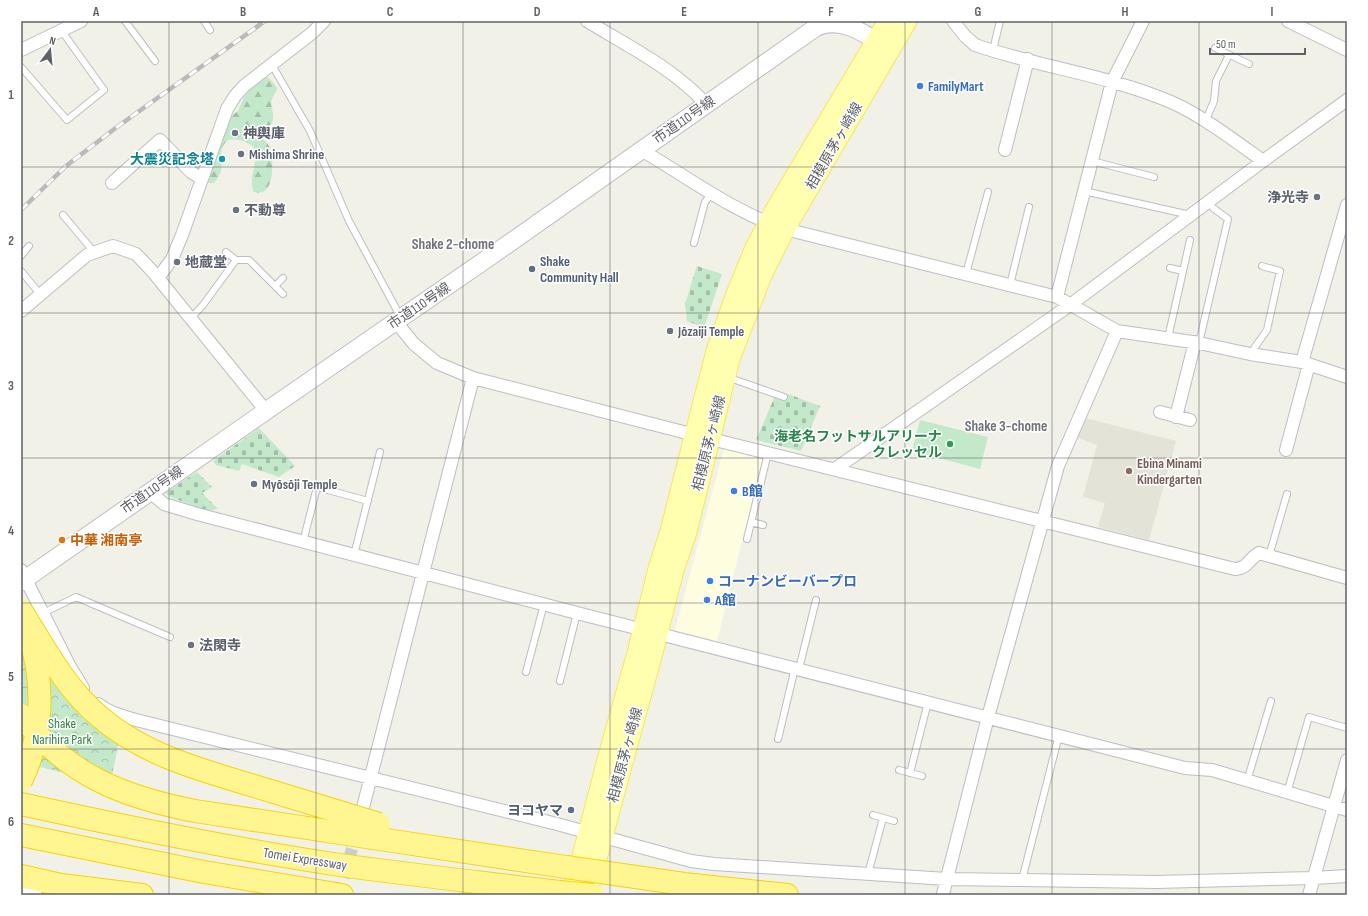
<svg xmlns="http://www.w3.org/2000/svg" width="1368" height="916" viewBox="0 0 1368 916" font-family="'Sofia Sans Condensed','Noto Sans JP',sans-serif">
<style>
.commercial{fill:#fffddf}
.education{fill:#e4e3d8}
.green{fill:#c3e9ca}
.forest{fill:url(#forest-firs)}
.cemetery{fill:url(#cemetery-stones)}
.park{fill:url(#park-crowns)}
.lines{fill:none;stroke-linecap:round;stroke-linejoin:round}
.street-tunnel{stroke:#cccdc8;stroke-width:12;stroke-dasharray:12 6;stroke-linecap:butt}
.lane-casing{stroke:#bcbec3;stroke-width:8}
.street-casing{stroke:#bcbec3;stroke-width:14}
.secondary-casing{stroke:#bdbec5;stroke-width:19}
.primary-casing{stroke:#f8e65a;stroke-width:21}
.highway-casing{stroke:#f9d400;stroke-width:24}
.lane{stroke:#fff;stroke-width:6}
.street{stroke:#fff;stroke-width:12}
.secondary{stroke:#fff;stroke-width:17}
.primary{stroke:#ffffaf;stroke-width:19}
.highway{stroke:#fff591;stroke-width:22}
.rail-casing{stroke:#bababb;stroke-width:4.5}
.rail{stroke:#fff;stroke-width:3;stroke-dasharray:9;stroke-linecap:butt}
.highway-bridge-casing{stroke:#f9d400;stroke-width:24;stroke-linecap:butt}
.highway-bridge{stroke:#fff591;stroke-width:22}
.grid{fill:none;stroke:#5f6168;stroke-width:1;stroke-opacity:0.55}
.shop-dot{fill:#3f7fe0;stroke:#fff;stroke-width:1.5}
.worship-dot{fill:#6b7280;stroke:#fff;stroke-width:1.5}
.culture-dot{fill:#0f9aa8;stroke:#fff;stroke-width:1.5}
.service-dot{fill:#5c6f8a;stroke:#fff;stroke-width:1.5}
.leisure-dot{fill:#2e9e5b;stroke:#fff;stroke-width:1.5}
.education-dot{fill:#8d6e63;stroke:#fff;stroke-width:1.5}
.food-dot{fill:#e8710a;stroke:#fff;stroke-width:1.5}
.labels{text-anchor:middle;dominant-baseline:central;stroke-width:3;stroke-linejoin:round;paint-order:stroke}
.shop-label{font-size:14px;font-weight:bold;fill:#366cbe;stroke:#fff;text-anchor:start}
.street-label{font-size:14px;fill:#5f6168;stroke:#fff}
.worship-label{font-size:14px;font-weight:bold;fill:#5b616d;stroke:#fff;text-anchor:start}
.culture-label{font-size:14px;font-weight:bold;fill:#0d838f;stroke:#fff;text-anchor:end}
.service-label{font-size:14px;font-weight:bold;fill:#4e5e75;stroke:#fff;text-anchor:start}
.leisure-label{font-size:14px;font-weight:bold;fill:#27864d;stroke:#fff;text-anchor:end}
.education-label{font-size:14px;font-weight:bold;fill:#785e54;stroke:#fff;text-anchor:start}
.food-label{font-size:14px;font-weight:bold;fill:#c56008;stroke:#fff;text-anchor:start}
.park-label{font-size:14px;fill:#318442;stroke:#fff}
.neighbourhood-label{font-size:15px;font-weight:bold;fill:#70737a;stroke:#fff}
.neatline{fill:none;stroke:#5f6168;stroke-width:1.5}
.grid-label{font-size:13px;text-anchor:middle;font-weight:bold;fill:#5f6168}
</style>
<defs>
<pattern id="forest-firs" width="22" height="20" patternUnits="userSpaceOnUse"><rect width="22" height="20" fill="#c3e9ca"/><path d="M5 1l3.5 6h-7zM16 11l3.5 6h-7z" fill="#a2c0a8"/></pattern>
<pattern id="cemetery-stones" width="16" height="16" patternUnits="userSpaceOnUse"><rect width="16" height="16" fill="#c3e9ca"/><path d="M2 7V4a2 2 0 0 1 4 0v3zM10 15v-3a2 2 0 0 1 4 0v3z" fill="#a2c0a8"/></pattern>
<pattern id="park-crowns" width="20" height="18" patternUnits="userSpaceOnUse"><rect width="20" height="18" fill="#c3e9ca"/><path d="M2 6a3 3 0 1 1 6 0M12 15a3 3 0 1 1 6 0" fill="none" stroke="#a2c0a8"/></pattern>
</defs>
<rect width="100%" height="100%" fill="#f1f1e8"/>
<path class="commercial" d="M726,448L763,457L717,641L675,630L723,452Z"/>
<path class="education" d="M1085,418L1176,441L1149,540L1098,527L1105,503L1083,497L1097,445L1076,437Z"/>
<path class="green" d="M920,420L988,437L980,469L912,451Z"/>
<path class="forest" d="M267,77L271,80L277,88C277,93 274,94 272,99C269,107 277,116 271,124C268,127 264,130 261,132V136C264,140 269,144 270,148C274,161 275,198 254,192C244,175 272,146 239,140C234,139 229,138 225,143C218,151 223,161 221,170C220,175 217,179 214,183H207L205,178L231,116L238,111L244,97L260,79Z"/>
<path class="cemetery" d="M697,266L722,274L704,328L687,321L685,304Z
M788,394L820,406L801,451L756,440L775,396L786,400Z
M259,428L295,466L279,477L242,464L239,471L216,465L213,461Z
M197,472L212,487L202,493L218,509L207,511L173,498L165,493Z"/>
<path class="park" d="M21,604L121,732L110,785L21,762Z"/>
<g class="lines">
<path class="street-tunnel" d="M339,895L353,845"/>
<defs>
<path id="lane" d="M125,21L155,61
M204,21L210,30
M1215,48L1249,64
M993,50L1000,21
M272,65L310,131L349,221L400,316
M21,67L67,120L104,90L61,30
M1205,122L1214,101L1216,81L1229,55
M1092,161L1154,177
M1084,191L1190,215
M63,215L94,252
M694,243L705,202L712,193
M226,252L236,260
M21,256L29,246
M1170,268L1183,271
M21,271L40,294
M966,274L988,192
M1010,285L1029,207
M275,286L283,278
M191,318L203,305L236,260H249L283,294
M1168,338L1190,240
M1199,343L1228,219L1213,208
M1250,354L1267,330L1280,271L1262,266
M727,377L784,397
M751,522L763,525
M747,539L768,453
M303,542L317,487L368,501
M354,555L380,452
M1269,556L1287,494
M43,613L76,597L170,637
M799,669L816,600
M526,672L544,604
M560,681L577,613
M778,739L795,668
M899,770L922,776
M910,773L928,702
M1247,781L1271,701
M1287,793L1309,717L1347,728
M873,815L894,821
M868,874L883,818
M1022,880L1059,735"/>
<path id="street" d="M587,21C628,46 673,68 706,104
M953,21L965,36L975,45C1039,67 1108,75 1171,102C1201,115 1235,141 1263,161
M1288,21L1347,50
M21,50L81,21
M641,150C688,177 733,212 785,229L1057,297L1117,331L1199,343L1250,354L1302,362L1347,377
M1005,150L1028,59
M112,183L160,140L191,172L202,179
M158,278L172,259L182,235L227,109L235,96L244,86L312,33L324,21
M1057,297L1112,82L1143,21
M21,311L87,255L113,246L136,254L153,272L266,411
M396,322L414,344L437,363L473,378L695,435L1235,569C1249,568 1248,559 1259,553L1347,578
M1302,362L1347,205
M1160,412L1190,420
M1176,417L1195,342
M1286,450L1309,364
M835,469L1070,305L1263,161L1347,100
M150,492L164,504L197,514L577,613L1185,768L1212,770L1347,810
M21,570L70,667L83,688
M98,704C109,713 123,716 136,720L557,824L691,861L714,864L947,879L1022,880L1156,882L1314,878L1347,876
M359,823L473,378
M21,891L36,895
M943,894L988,717L1058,466L1117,331
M1309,895L1347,760"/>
<path id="secondary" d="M21,582L266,411L491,256L815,28C840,15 866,34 887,48"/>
<path id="primary" d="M572,895L607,760L637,653L658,569L670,531L716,351L734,299L754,250L775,210L888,21
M587,895L655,645L674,570L687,532L730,359L762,275L785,229L907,21"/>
<path id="highway" d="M21,804C126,827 233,849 340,865C413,875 486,883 559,892
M21,835L204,872L342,895
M373,838L566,867
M615,874L684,884L787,895
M21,876L61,885L142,895"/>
</defs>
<use href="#lane" class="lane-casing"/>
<use href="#street" class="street-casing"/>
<use href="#secondary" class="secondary-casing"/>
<use href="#primary" class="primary-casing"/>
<use href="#highway" class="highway-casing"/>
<use href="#lane" class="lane"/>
<use href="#street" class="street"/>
<use href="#secondary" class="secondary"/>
<use href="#primary" class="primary"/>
<use href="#highway" class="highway"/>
<defs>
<path id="rail" d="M21,210L66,166L117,127L265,21"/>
</defs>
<use href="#rail" class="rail-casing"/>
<use href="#rail" class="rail"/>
<defs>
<path id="highway-bridge" d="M21,610C44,647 66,689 100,717C143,754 197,769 251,785C294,798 336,811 379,824
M21,715C67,775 123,797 195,811L373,838
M21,781C43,736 45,682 29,635
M566,867L615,874
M559,892L593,895"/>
</defs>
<use href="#highway-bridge" class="highway-bridge-casing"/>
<use href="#highway-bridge" class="highway-bridge"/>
</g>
<path class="grid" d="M169,21V895M316,21V895M463,21V895M610,21V895M758,21V895M905,21V895M1052,21V895M1199,21V895M21,167H1347M21,313H1347M21,458H1347M21,603H1347M21,749H1347"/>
<g class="shop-dot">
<circle cx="920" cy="86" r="4"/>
<circle cx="734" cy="491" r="4"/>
<circle cx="710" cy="581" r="4"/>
<circle cx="707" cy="600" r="4"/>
</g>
<g class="worship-dot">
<circle cx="235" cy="133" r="4"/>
<circle cx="241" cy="154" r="4"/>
<circle cx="1317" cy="197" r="4"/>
<circle cx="236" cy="210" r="4"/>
<circle cx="177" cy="262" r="4"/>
<circle cx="670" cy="331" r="4"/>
<circle cx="254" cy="484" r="4"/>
<circle cx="191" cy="645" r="4"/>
</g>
<circle class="culture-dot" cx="222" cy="159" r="4"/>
<g class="service-dot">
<circle cx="532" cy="269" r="4"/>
<circle cx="571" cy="810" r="4"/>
</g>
<circle class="leisure-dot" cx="950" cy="444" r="4"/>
<circle class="education-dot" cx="1129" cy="471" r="4"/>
<circle class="food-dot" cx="62" cy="540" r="4"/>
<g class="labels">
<g class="shop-label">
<text x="928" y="86">FamilyMart</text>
<text x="742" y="491">B館</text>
<text x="718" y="581">コーナンビーバープロ</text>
<text x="715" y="600">A館</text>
</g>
<g class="street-label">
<text transform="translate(684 120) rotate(-35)">市道110号線</text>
<text transform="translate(834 146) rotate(-60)">相模原茅ヶ崎線</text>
<text transform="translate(419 306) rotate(-34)">市道110号線</text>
<text transform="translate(709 443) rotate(-76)">相模原茅ヶ崎線</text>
<text transform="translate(152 490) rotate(-35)">市道110号線</text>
<text transform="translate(625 755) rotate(-75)">相模原茅ヶ崎線</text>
<text transform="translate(305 859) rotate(9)">Tomei Expressway</text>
</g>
<g class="worship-label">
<text x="243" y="133">神輿庫</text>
<text x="249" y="154">Mishima Shrine</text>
<text x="1309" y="197" text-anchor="end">浄光寺</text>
<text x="244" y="210">不動尊</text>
<text x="185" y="262">地蔵堂</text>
<text x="678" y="331">Jōzaiji Temple</text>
<text x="262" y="484">Myōsōji Temple</text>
<text x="199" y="645">法閑寺</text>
</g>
<g class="culture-label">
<text x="214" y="159">大震災記念塔</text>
</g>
<g class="service-label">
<text x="540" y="261">Shake<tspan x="540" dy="16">Community Hall</tspan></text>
<text x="563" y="810" text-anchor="end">ヨコヤマ</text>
</g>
<g class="leisure-label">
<text x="942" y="436">海老名フットサルアリーナ<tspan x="942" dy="16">クレッセル</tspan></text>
</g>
<g class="education-label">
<text x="1137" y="463">Ebina Minami<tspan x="1137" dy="16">Kindergarten</tspan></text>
</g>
<g class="food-label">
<text x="70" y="540">中華 湘南亭</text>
</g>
<g class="park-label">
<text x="62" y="723">Shake<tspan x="62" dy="16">Narihira Park</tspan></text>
</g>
<g class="neighbourhood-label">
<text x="453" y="244">Shake 2-chome</text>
<text x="1006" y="426">Shake 3-chome</text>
</g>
</g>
<rect width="1368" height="916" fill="none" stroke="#ffffff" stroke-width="44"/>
<g transform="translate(50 50) rotate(16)" stroke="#ffffff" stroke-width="3" paint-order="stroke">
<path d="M0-3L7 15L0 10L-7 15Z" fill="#5f6168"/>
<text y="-6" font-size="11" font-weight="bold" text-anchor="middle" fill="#5f6168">N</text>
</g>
<path d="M1210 48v6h95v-6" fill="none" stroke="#5f6168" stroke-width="2"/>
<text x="1216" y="48" font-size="12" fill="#5f6168" stroke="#ffffff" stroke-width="3" paint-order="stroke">50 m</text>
<rect x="22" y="22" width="1324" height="872" class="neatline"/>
<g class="grid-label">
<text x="96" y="16">A</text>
<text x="243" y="16">B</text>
<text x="390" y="16">C</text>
<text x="537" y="16">D</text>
<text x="684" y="16">E</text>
<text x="831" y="16">F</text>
<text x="978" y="16">G</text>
<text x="1125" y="16">H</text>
<text x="1272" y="16">I</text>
<text x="11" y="99">1</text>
<text x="11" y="245">2</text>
<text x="11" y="390">3</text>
<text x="11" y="535">4</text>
<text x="11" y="681">5</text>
<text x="11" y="826">6</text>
</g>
</svg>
